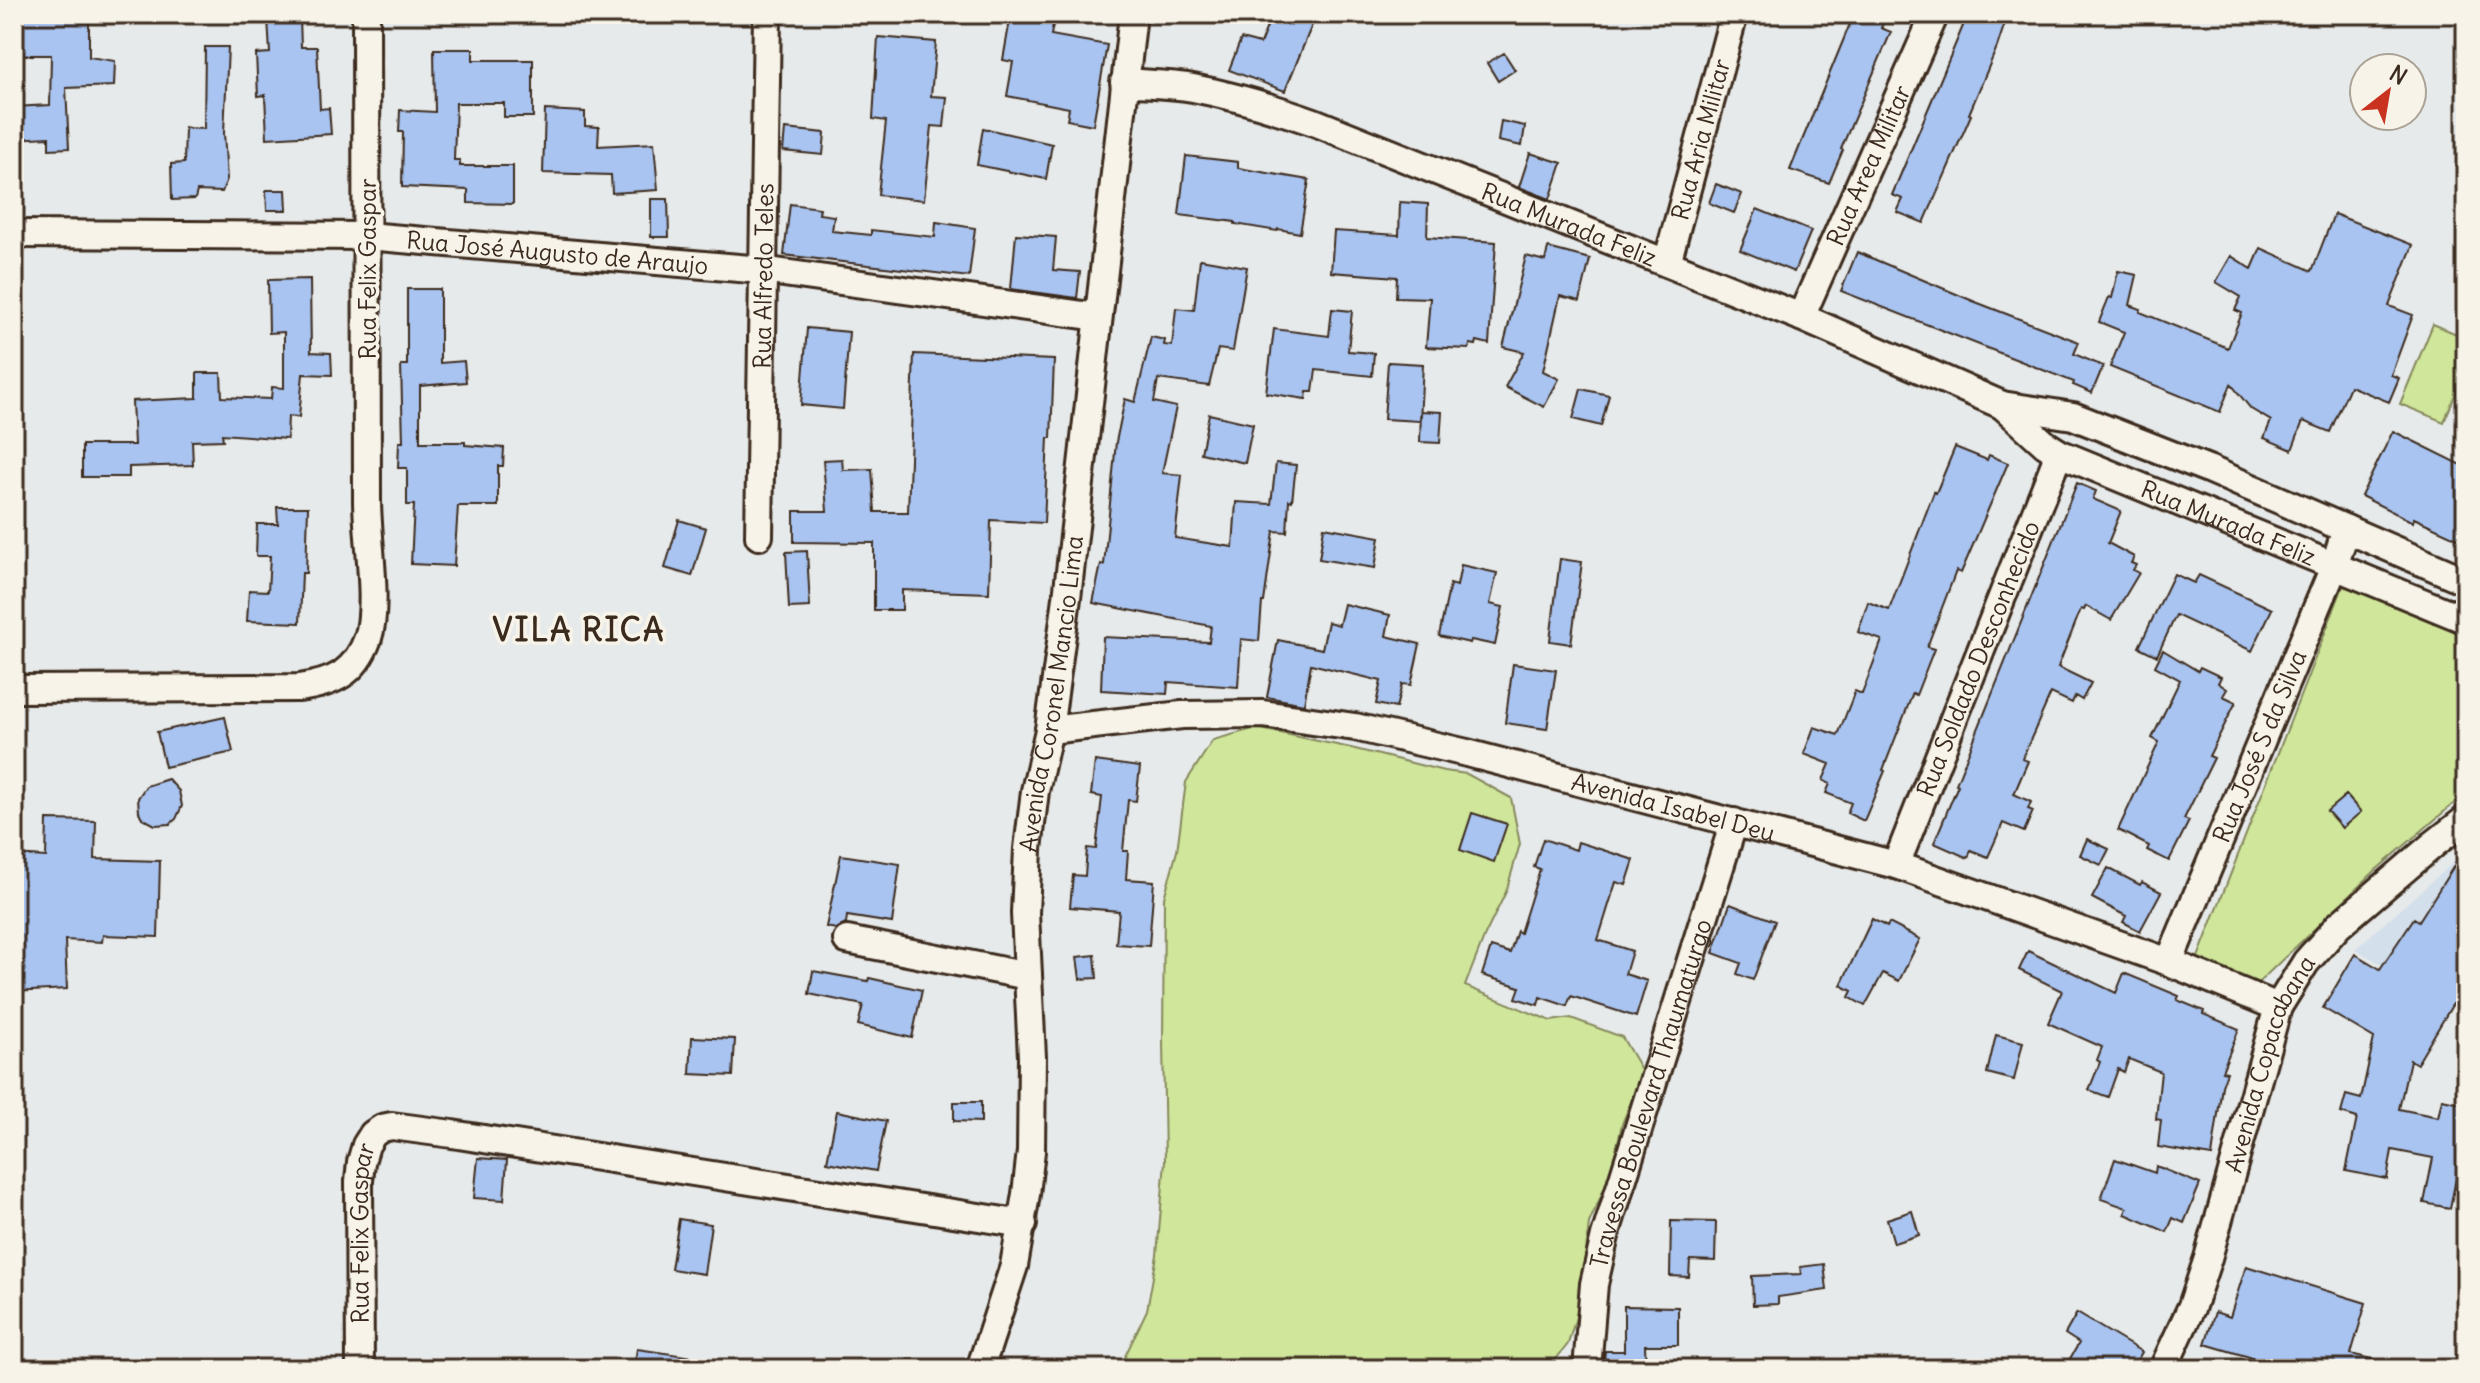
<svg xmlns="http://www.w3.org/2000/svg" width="2480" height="1383" viewBox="0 0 2480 1383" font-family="Delius,sans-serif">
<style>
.built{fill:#d4dfec}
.green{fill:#cfe69b;stroke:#85885c;stroke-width:2}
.building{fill:#a9c4f1;stroke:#3b2a1e;stroke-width:2}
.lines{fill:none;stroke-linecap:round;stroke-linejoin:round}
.minor-casing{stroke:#3b2a1e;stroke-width:32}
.minor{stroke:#f7f3e8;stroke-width:26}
.labels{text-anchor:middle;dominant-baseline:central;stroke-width:7;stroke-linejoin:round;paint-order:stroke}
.street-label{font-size:24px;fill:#3b2a1e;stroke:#f7f3e8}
.district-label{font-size:32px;font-weight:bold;letter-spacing:2px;fill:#3b2a1e;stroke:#f7f3e8}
</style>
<rect width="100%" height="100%" fill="#e7eaea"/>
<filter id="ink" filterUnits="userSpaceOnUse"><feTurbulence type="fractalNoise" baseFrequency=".0125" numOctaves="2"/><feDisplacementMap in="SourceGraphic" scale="16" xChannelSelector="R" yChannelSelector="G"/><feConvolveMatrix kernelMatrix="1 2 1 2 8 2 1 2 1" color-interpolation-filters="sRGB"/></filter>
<g filter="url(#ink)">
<path class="built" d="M2466,851V1013L2355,949Z"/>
<path class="green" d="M2433,324L2466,338V369L2444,422L2400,404Z
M2344,584L2466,633V793L2376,870L2257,984L2197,960Z
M1256,728L1351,748L1444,771L1467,774L1511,798L1520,844L1506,892L1485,935L1465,986L1551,1021L1571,1018L1622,1037L1643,1073L1622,1124L1611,1174L1589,1223L1581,1300L1568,1344L1548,1369H1119L1147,1310L1157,1255L1165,1161L1163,1041L1164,898L1177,851L1186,782L1213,740Z"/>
<path class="building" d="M14,14H89V57L115,61L114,86L66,88L69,148L49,149V137L14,139V107L50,105L51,55H14Z
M1011,14H1055L1051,35L1107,45L1093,125L1067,120L1069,108L1007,96L1013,62L1003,60Z
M1272,14H1283L1312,25L1285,91L1229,70L1241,39L1260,44Z
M1854,14H1887L1881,28L1891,32L1841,149L1843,150L1829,183L1790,170Z
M1968,14H2008L1997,47L1969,114L1971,115L1924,223L1897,212L1903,199L1892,195Z
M300,17L301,47H317L320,109L329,108L331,134L267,138L265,95L258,96L256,54L270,53L268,18Z
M878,37L936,42L931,96L947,97L944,127L932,126L924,200L878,195L886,121L873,119Z
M205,47H228L224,133L227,179L222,192L197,191L195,199L172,200L171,164L184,163L185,128L204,129Z
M434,49H473V60H533V117H504V103H456L454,160H460V166H513V204L468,203V190L402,187L403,132H399L400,110L435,112Z
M1504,53L1515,70L1498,81L1487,63Z
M545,110L585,112V126L599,127L598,146L654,143L658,190L612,193L611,175L543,173Z
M1501,121L1525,126L1522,146L1498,141Z
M983,128L1052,144L1046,179L977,165Z
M785,129L825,133L823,155L783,151Z
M1530,153L1562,163L1550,199L1519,187Z
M1186,156L1238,162V168L1309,180L1300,233L1278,229L1277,231L1235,224V222L1179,215Z
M1716,184L1742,194L1734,213L1709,203Z
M266,190H286L287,210H267Z
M651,199H668L669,237H651Z
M1400,202L1428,204L1427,237L1496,242L1489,344L1477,341L1476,345L1470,344L1469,349L1426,347L1430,298L1396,297L1397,277L1331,272L1334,231L1399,235Z
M790,204L820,208L819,214L834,216L832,231L871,235V230L935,237L936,222L975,228L969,277L784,255Z
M1757,209L1811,231L1794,272L1740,250Z
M2334,214L2413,245L2389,306L2413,315L2391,375L2399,378L2389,402L2350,386L2330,432L2303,421L2292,450L2264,438L2271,421L2251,409L2231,384L2220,412L2110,367L2124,332L2099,322L2109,297L2112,298L2118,271L2137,275L2130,305L2141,309L2140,312L2228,348L2242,313L2235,310L2241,297L2216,282L2231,256L2252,269L2261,248L2312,271Z
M1016,234L1056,237L1053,270L1080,272L1077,298L1011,289Z
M1548,248L1590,259L1580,301L1560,296L1543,371L1559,379L1544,407L1505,387L1524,352L1503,347L1526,256L1545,261Z
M1857,252L1973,301L2079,342L2074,354L2103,366L2092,393L2073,385L2074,382L1841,291Z
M1200,259L1247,267L1233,351L1218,349L1209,386L1158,379L1154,402L1176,407L1162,473L1182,475L1175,538L1233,547L1236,502L1271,504L1276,463L1296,465L1292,501L1289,500L1287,532L1274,531L1264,602H1262L1259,641L1241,639L1238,687L1168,682L1167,694L1101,690L1103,637L1209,642L1211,626L1093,603L1101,564L1104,565L1116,442L1125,399L1135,402L1151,337L1165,340L1164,345L1172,346L1176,308L1194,310Z
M310,279L311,352L331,353L332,375L303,374L299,417L288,416L287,439L222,434L223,440L192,441L193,465L129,467V477H82V445H134L132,401L197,398V373H221L222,397L271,399L272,387L284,388V332L269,333L268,280Z
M407,289H440V363L464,361L466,382L420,386V442H465V445L504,448L503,466H498V506H458L454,566L411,564L414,505H407V468H398L399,442H403L401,365H407Z
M1332,309L1352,311L1348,351L1374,353L1372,376L1316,370L1313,392H1307L1306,399L1266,393L1274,329L1329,336Z
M807,328L849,332L843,409L801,405Z
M914,354L1054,360L1051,438H1048L1044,523L991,520L989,593L902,590V610H874V543L794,542V511H827L823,460L842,459L843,470L872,469L875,512H908Z
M1388,362L1423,364L1420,421L1384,419Z
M1581,389L1609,395L1601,426L1573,419Z
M1421,411L1442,412L1440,443L1420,442Z
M1209,414L1253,424L1245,463L1201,453Z
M2393,431L2466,467V542L2414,518L2413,522L2361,496Z
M1955,447L1987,460L1989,455L2008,463L1961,573L1956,571L1927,647L1934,649L1916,695L1913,693L1883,770L1885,771L1864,821L1847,813L1851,803L1826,793L1830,784L1823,780L1830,764L1804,754L1814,727L1838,735L1855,691L1862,694L1882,640L1858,632L1868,602L1889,610L1934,492L1936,493Z
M2077,483L2096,491L2093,499L2121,511L2108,543L2134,557L2131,563L2136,565L2133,570L2139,573L2111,620L2086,606L2084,610L2081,609L2058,667L2091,683L2082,700L2075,696L2072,703L2051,693L2022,759L2028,761L2014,794L2031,802L2028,809L2033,811L2024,832L2003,823L1988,857L1971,850L1968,858L1934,843L1958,785L1956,784Z
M277,507H308L306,573H302L300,623L247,621L249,590L268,591L270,556H256L257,524H278Z
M679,520L706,528L692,576L665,568Z
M1324,527L1380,537L1375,568L1319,559Z
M807,551L810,607L789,608L786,552Z
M1560,559L1582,562L1571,644L1550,641Z
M1461,565L1497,573L1490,604L1503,607L1495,645L1471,640L1470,643L1439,636L1450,584L1457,586Z
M2174,574L2194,583L2199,575L2272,609L2252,651L2176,615L2157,656L2139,647Z
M1344,604L1390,615L1386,636L1420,644L1411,685L1402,684L1396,708L1376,704L1381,681L1311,664L1304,704L1267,697L1278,640L1322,649L1328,622L1339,625Z
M2163,650L2198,671L2200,667L2221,677L2218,683L2227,689L2223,696L2236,702L2209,756L2214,758L2184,819L2189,821L2169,861L2147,850L2149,846L2118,830L2159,742L2152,738L2180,680L2155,666Z
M1513,664L1556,670L1547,729L1505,723Z
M225,717L233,752L165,767L157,732Z
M1095,761L1140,767L1136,801L1128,800L1123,851H1128L1126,879L1154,881L1149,946L1116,944L1119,911L1070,907L1073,875L1085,876L1087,848L1096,849L1102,797L1091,795Z
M168,779L179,791L182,806L176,819L170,824L155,825L142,818L139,812L138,798L146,786Z
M2346,795L2361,812L2342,828L2327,811Z
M1472,813L1507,824L1494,862L1460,850Z
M47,820L96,821L95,859L160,861L158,937L103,935L102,942L65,940L67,989L14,992V855L46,857Z
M1543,839L1576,850L1578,842L1634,860L1626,885L1616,882L1598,940L1632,951L1625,974L1647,981L1636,1017L1571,996L1567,1006L1540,997L1538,1005L1516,998L1520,987L1482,975L1491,947L1510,953L1517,931L1520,933L1540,869L1534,867Z
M2087,839L2109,849L2101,865L2080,855Z
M2466,847V1003L2457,997L2417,1064L2410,1060L2399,1109L2438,1117L2442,1099L2466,1104V1131L2450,1208L2424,1203L2433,1158L2392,1150L2387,1179L2346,1171L2357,1118L2341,1113L2346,1095L2361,1099L2374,1038L2323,1008L2355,954L2380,969L2414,918L2419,921Z
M841,855L900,864L892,923L847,916L846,924L836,929L826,927Z
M2108,868L2140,885L2142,882L2161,892L2140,931L2123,922L2126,916L2092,898Z
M1730,904L1775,921L1753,980L1737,974L1741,963L1713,953Z
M1872,919L1887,927L1889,923L1920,939L1899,981L1883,973L1865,1006L1849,997L1852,991L1841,985Z
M2028,951L2116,993L2124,973L2179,996L2177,1000L2204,1011L2203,1014L2239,1029L2222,1071L2227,1072L2222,1086L2212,1156L2158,1147L2161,1120L2156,1119L2161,1072L2129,1059L2124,1072L2118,1069L2108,1097L2089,1090L2100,1062L2097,1060L2102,1047L2048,1023L2062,991L2019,970Z
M1095,955L1097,978L1080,979L1077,957Z
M813,971L868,981L869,978L922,990L912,1038L858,1025L863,1005L809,994Z
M1996,1035L2023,1042L2014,1080L1987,1073Z
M692,1037L735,1039L733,1076L690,1074Z
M954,1102H981V1122L954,1121Z
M837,1111L886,1121L876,1171L827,1162Z
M478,1158L507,1160L504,1200L474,1198Z
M2115,1159L2155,1173L2156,1166L2200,1184L2184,1223L2173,1218L2167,1232L2125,1214L2127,1208L2101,1199Z
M1912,1211L1919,1235L1894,1243L1887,1219Z
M679,1219L711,1224L704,1274L671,1269Z
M1671,1221L1716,1222L1715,1261L1690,1260L1689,1277L1670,1276Z
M1824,1264L1827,1290L1778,1297V1304L1753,1305L1752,1276L1801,1274L1800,1267Z
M2246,1266L2366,1303L2351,1354L2383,1362L2382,1369H2290L2205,1344L2215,1312L2230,1317Z
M1624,1306L1678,1307V1345H1645L1646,1369H1603L1605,1351H1624Z
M2077,1313L2142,1352L2132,1369H2064L2079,1343L2065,1334Z
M637,1349L700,1358L699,1369H634Z"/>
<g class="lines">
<defs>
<g id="minor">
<path id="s1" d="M1124,82C1147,84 1170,84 1193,88C1234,96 1274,108 1314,122L1801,317L2002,405L2073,416L2208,469L2466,581"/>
<path id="s2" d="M14,234L367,236L762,270L1098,317"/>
<path id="s3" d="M1667,263L1734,14"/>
<path id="s4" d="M1801,317L1935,14"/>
<path id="s5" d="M2002,405L2045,444L2059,453L2466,620"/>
<path id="s6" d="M759,536L767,14"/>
<path d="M14,689L299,688C333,683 355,674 368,638C379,605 367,538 367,500C367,338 366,176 366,14"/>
<path id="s7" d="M1049,730L1182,715L1263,714L1355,727L1467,753L1896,865L2169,962L2278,1007"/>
<path id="s8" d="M1896,865L2059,453"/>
<path d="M847,940L1028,976"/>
<path id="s9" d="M2169,962L2334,567L2346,529"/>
<path id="s10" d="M360,1369L359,1181L361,1162L366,1145L373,1134L382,1128L392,1126L452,1134L1023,1224"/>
<path id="s11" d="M980,1369L1014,1266L1026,1194L1031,1151L1032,1057L1025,913L1028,849L1035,791L1049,730L1067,598L1133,14"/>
<path id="s12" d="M1587,1369L1594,1284L1605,1236L1734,822"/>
<path id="s13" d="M2163,1369L2192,1306L2208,1258L2278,1007L2306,962L2338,926L2434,844L2466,819"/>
</g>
</defs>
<use href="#minor" class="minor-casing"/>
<use href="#minor" class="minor"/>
</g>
</g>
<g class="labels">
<g class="street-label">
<text stroke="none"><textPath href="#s3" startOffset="128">Rua Aria Militar</textPath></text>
<text stroke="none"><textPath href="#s4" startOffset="166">Rua Área Militar</textPath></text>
<text stroke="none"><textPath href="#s1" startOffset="470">Rua Murada Feliz</textPath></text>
<text stroke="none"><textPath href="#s2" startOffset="544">Rua José Augusto de Araujo</textPath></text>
<text transform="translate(367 269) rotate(-90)">Rua Felix Gaspar</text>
<text stroke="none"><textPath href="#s6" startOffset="260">Rua Alfredo Teles</textPath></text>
<text stroke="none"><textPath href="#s5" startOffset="258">Rua Murada Feliz</textPath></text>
<text stroke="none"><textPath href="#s8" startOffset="222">Rua Soldado Desconhecido</textPath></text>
<text stroke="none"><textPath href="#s11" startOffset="684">Avenida Coronel Mancio Lima</textPath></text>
<text stroke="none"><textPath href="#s9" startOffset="234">Rua José S da Silva</textPath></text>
<text stroke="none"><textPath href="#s7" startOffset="636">Avenida Isabel Deu</textPath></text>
<text stroke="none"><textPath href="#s13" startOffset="324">Avenida Copacabana</textPath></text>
<text stroke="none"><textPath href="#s12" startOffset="284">Travessa Boulevard Thaumaturgo</textPath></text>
<text stroke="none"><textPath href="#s10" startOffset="136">Rua Felix Gaspar</textPath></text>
</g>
<g class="district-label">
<text x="579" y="629">VILA RICA</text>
</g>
</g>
<rect width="2480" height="1383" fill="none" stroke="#f7f3e8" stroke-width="48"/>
<rect x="24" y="24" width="2432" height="1335" fill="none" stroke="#3b2a1e" stroke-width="3" filter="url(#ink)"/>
<g transform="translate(2388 92) rotate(31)"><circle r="38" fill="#f7f3e8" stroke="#aca397" stroke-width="2"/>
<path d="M0-6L14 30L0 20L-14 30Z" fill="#c8321e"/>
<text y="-12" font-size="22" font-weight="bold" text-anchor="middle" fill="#3b2a1e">N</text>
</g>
</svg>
